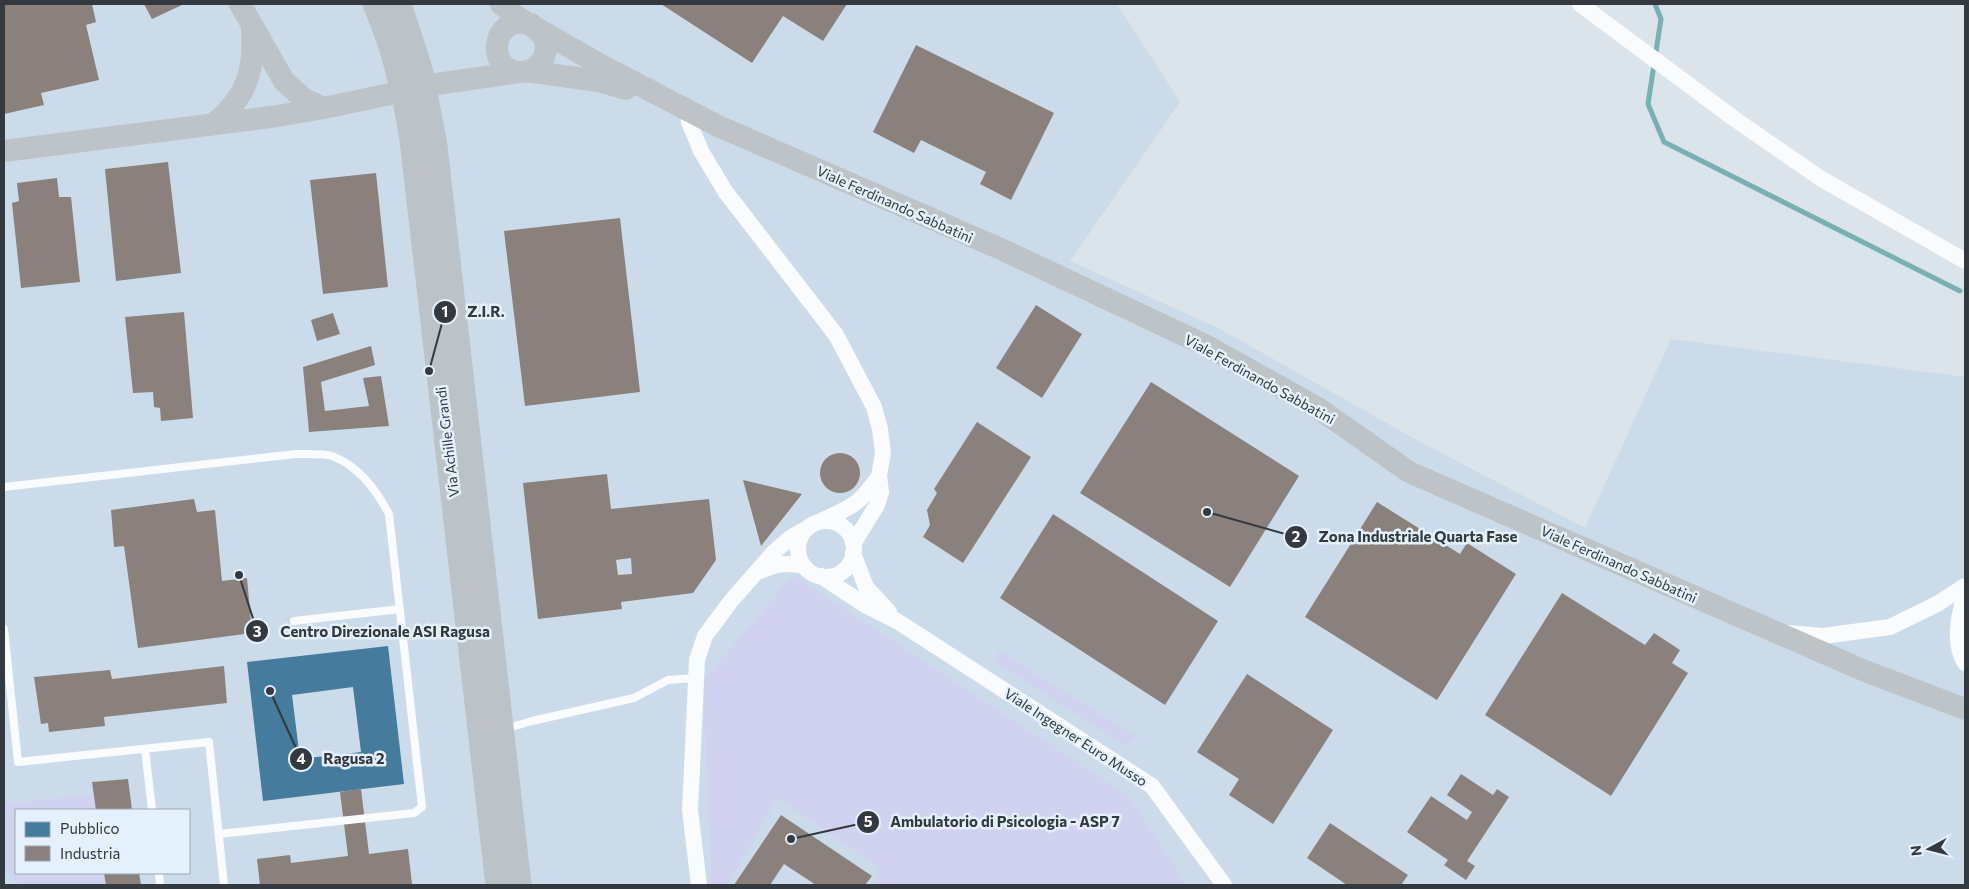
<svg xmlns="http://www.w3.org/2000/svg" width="1969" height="889" viewBox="0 0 1969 889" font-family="Commissioner,sans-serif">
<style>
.built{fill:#cbdbea;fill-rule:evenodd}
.green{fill:#d1d1f0}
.public{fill:#457b9d;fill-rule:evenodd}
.industry{fill:#8a817c;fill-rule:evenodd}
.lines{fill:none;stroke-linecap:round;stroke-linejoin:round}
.stream{stroke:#78b0b4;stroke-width:5}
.lane{stroke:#fafbfc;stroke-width:8}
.street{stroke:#fafbfc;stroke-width:16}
.secondary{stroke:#bdc3c6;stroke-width:22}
.primary{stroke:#bbc3c8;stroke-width:25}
.labels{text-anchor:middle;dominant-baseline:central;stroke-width:5;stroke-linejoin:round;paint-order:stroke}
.street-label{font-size:14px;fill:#33393f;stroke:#e4f1fc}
.leader{fill:none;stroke:#33393f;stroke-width:2}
.callout-dot{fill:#33393f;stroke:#e4f1fc;stroke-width:2}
.mark-label{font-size:15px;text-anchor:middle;font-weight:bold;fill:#fff}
.callout-label{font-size:15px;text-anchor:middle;font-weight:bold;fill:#33393f;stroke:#e4f1fc;stroke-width:5;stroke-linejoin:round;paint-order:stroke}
</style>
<rect width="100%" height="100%" fill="#dbe3eb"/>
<path class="built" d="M4,4H1117L1180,102L1070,261L1218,328L1422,443L1585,528L1671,339L1965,377V885H4ZM16,810H189V873H16Z"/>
<path class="green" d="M793,575L1130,797L1187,885H871L880,868L778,798L727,885H712L703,681Z
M998,650L1137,737L1127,747L996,662Z
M94,795L96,810H16V873H104L106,885H19L4,868V804Z"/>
<path class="public" d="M388,646L404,784L263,801L247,662ZM353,687L361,752L300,759L292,695Z"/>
<path class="industry" d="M4,4H92L96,22L86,25L99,80L41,93L44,105L4,114Z
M144,4H184L152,19Z
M661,4H847L823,41L783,16L752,63Z
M916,45L1054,113L1011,200L980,184L986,172L921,140L914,153L873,132Z
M168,162L181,273L116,281L105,169Z
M376,173L388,287L323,294L310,180Z
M57,178L59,197H71L80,282L21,288L12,203L19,201L17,183Z
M620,218L640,392L525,406L504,231Z
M1036,305L1082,334L1042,398L996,368Z
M184,312L193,418L161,421L160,408L154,407L153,392L133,393L125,317Z
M333,313L340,334L317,341L311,320Z
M371,346L375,365L321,382L325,411L369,406L363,378L381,376L389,426L309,432L303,367Z
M1151,382L1299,476L1230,587L1080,493Z
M977,422L1031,457L963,563L923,537L930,525L927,510L937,493L934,489Z
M820 473a20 20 0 1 1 40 0a20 20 0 1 1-40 0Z
M607,474L611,509L709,499L716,560L693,593L621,602L622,609L538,619L523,483ZM631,558L632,574L618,575L616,560Z
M743,480L802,494L761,546Z
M194,499L197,512L215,510L222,581L247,578L252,633L138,648L124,546L114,547L111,510Z
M1377,502L1460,554L1467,543L1516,574L1437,700L1305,617Z
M1053,514L1218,621L1165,705L1000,598Z
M1562,593L1645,645L1654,633L1680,650L1672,663L1688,673L1611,796L1485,715Z
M224,666L227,703L104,717L105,726L49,732L48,723L41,724L34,677L110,670L112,679Z
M1247,674L1333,730L1273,824L1229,795L1239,779L1197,752Z
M1461,774L1493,795L1497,789L1509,797L1467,861L1475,866L1466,880L1444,865L1448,860L1407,832L1431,796L1467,820L1472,812L1447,795Z
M128,779L132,810H96L92,782Z
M361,789L369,854L408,849L412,884L260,885L257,859L290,855L291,863L348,856L340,792Z
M781,815L872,876L865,885H816L784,864L770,885H734Z
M1330,823L1408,875L1401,885H1347L1307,858Z
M104,873H139L141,885H106Z"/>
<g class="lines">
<path class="stream" d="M1655,4L1661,19L1648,104L1664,142L1960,291"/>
<path class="lane" d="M4,487L296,454C308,454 321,453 332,456C359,466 376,490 389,514L422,807L414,813L219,834
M294,621L400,609
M4,629L18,762L209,742L224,885
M505,729L532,721L634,698L668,680L696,678
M145,749L152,810
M159,873L160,885"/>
<path class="street" d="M1580,4L1736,120L1820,178L1965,261
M688,110L689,122L701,151L725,191L836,335L874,407L880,429L883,453L879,476L881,492L877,505L853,544
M821,521C853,506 859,505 879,476
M798 549a28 28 0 1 1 56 0a28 28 0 1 1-56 0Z
M853,553L866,587L889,612
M758,572C776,564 783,562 804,566
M821,576L865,605L897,621L1152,786L1224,885
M1965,596C1958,616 1953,645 1965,663
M1789,633L1823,636L1890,627L1937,604L1965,586
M699,885L690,810L697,660L705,636L731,601L774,552L790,538L806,529"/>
<path class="secondary" d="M240,4L284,81L304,99L324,108
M501,4C505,7 509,11 513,14C529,25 555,34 543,59C539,67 530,72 521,72C486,73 489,13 531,24
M538,29L599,64L718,126L1001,249L1207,346L1318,408L1409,472L1865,671L1965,709
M527,71L598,81L626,89
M215,123C247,96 255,70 252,29
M4,151L271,117L324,108L437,84L519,72"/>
<path class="primary" d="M375,4C394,47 405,94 412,140L498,885
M399,4L421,72L435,146L519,885"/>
</g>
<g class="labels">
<g class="street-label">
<text transform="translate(895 204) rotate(24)">Viale Ferdinando Sabbatini</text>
<text transform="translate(1260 379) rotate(29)">Viale Ferdinando Sabbatini</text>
<text transform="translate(447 442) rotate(-97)">Via Achille Grandi</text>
<text transform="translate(1619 564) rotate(24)">Viale Ferdinando Sabbatini</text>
<text transform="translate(1076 737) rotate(33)">Viale Ingegner Euro Musso</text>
</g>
</g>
<path class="leader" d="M429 371L445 312M1207 512L1296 537M239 575L257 631M270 691L301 759M791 839L868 822"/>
<g class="callout-dot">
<circle cx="429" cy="371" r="5"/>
<circle cx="1207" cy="512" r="5"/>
<circle cx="239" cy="575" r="5"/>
<circle cx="270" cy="691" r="5"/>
<circle cx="791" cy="839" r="5"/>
<circle cx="445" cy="312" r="12"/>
<circle cx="1296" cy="537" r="12"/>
<circle cx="257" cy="631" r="12"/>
<circle cx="301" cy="759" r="12"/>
<circle cx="868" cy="822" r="12"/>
</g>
<g class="mark-label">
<text x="445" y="317">1</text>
<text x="1296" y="542">2</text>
<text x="257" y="637">3</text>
<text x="301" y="764">4</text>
<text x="868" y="827">5</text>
</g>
<g class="callout-label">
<text x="486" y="317">Z.I.R.</text>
<text x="1418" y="542">Zona Industriale Quarta Fase</text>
<text x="385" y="637">Centro Direzionale ASI Ragusa</text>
<text x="354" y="764">Ragusa 2</text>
<text x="1005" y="827">Ambulatorio di Psicologia - ASP 7</text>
</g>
<rect width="1969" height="889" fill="none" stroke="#33393f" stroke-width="10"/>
<rect x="15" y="809" width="175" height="65" fill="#e4f1fc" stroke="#9da7b0"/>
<rect x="25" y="822" width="25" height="15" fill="#457b9d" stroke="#9da7b0"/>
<text x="60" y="834" font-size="15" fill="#33393f">Pubblico</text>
<rect x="25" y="846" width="25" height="15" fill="#8a817c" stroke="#9da7b0"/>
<text x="60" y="859" font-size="15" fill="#33393f">Industria</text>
<g transform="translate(1929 849) rotate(263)" stroke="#e4f1fc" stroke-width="4" paint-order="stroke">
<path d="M0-4L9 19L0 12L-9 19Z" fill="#33393f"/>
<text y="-8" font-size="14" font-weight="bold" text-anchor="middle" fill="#33393f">N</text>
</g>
</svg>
